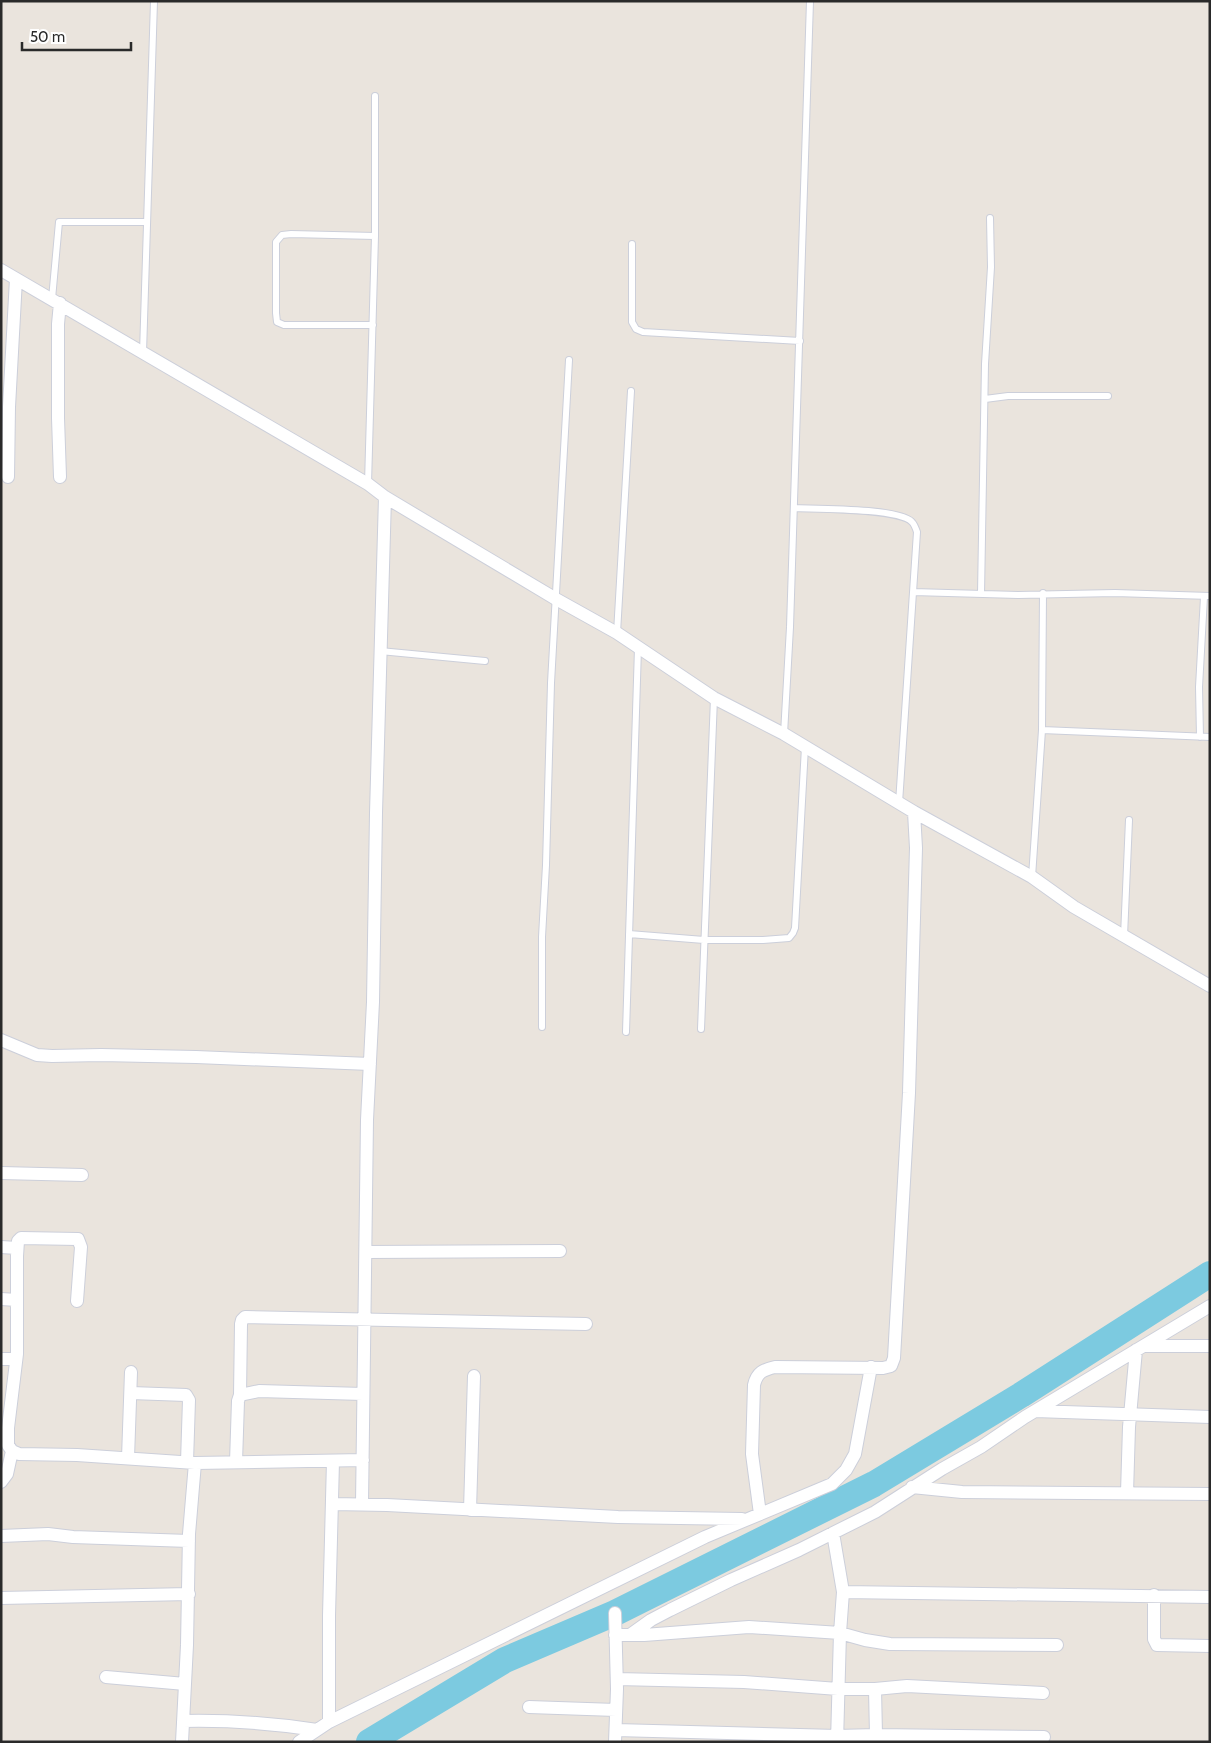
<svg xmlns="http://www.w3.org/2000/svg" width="1211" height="1743" viewBox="0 0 1211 1743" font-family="Cabin,sans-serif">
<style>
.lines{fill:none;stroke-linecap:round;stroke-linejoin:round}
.river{stroke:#7ccae0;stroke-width:26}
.lane-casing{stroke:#cccfda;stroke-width:8}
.street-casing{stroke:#cccfda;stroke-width:14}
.lane{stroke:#fff;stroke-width:6}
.street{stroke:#fff;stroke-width:12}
</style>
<rect width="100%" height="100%" fill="#eae4dd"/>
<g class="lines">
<path class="river" d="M369,1742L505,1660L615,1613L874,1484L1021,1395L1210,1274"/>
<defs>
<path id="lane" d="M632,244V322L636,329L643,332L800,341
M52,299L59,222H147
M373,325H284L277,322L276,313V242L282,235L291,234L375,236
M143,353L154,1
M985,399L1008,396H1108
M368,484L375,236V96
M794,508C815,509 899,508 912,522C914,524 916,529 917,532L899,803
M913,592L1018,595L1115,593L1210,596
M981,594L985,364L991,267L990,218
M617,633L631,391
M380,651L485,661
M1042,730L1210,737
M784,734L790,627L810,1
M1200,737L1199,687L1204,597
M1032,877L1042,730L1043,593
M629,934L704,940H763L789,938L793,933L795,928L805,747
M1124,936L1129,820
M542,1027V937L546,865L551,683L569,360
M701,1029L714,698
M626,1032L638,648"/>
<path id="street" d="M1,270L368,484L385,497L556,599L617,633L714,698L784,734L914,812L1032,877L1074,907L1210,986
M8,477L9,407L16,279
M60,477L58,418V324L60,303
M1,1040L37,1055L52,1056L101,1055L196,1057L370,1064
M1,1173L82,1175
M1,1247L17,1248
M366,1252L560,1251
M1,1299L17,1300
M77,1301L81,1247L78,1239L21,1238L18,1241L17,1256V1354L8,1428V1445L12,1451L19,1454L77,1455L195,1463L363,1460
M1145,1346H1210
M1,1359H16
M131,1393L186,1395L189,1400L187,1462
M240,1395L241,1324L242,1320L245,1317L586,1324
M1035,1411L1210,1417
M128,1458L131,1372
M236,1462L238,1401L240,1395L259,1391L363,1394
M1,1482L7,1474L12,1451
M912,1487L962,1492L1210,1494
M1127,1493L1129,1427L1136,1350
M333,1504L387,1505L618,1517L742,1519
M362,1504L367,1120L373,1002L376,813L385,497
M470,1510L474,1376
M760,1514L752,1454L754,1385C757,1372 763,1370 775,1367L883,1368L891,1366L894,1358L909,1093L916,848L914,812
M833,1533L843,1592L840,1633L837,1742
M1,1536L48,1534L73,1537L189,1541
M843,1592L1210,1597
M1154,1595V1639L1157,1645L1210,1646
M1,1598L189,1594
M615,1613L617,1689L615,1742
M615,1635H644L749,1627L840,1633L865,1640L890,1644L1057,1645
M630,1635L651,1620L670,1610L731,1580L799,1550L875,1512L942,1469L981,1447L1025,1417L1210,1306
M106,1677L185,1684
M617,1679L744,1682L838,1689H875
M529,1707L616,1710
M183,1721C230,1720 271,1723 317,1730
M329,1722V1616L333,1461
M616,1730L837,1736L876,1735L875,1689L907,1686L1043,1693
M182,1742L187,1645L189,1534L195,1463
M299,1742L329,1722L705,1537L832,1484L846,1470L855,1454L871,1367
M876,1742V1735L1044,1737"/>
</defs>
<use href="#lane" class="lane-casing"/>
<use href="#street" class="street-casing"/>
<use href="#lane" class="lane"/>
<use href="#street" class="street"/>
</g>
<rect width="1211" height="1743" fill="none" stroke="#2a2a2a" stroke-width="5"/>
<path d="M22 42v8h109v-8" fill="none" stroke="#2a2a2a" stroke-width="2.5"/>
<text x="30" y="42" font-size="15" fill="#2a2a2a" stroke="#ffffff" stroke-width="4" paint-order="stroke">50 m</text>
</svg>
